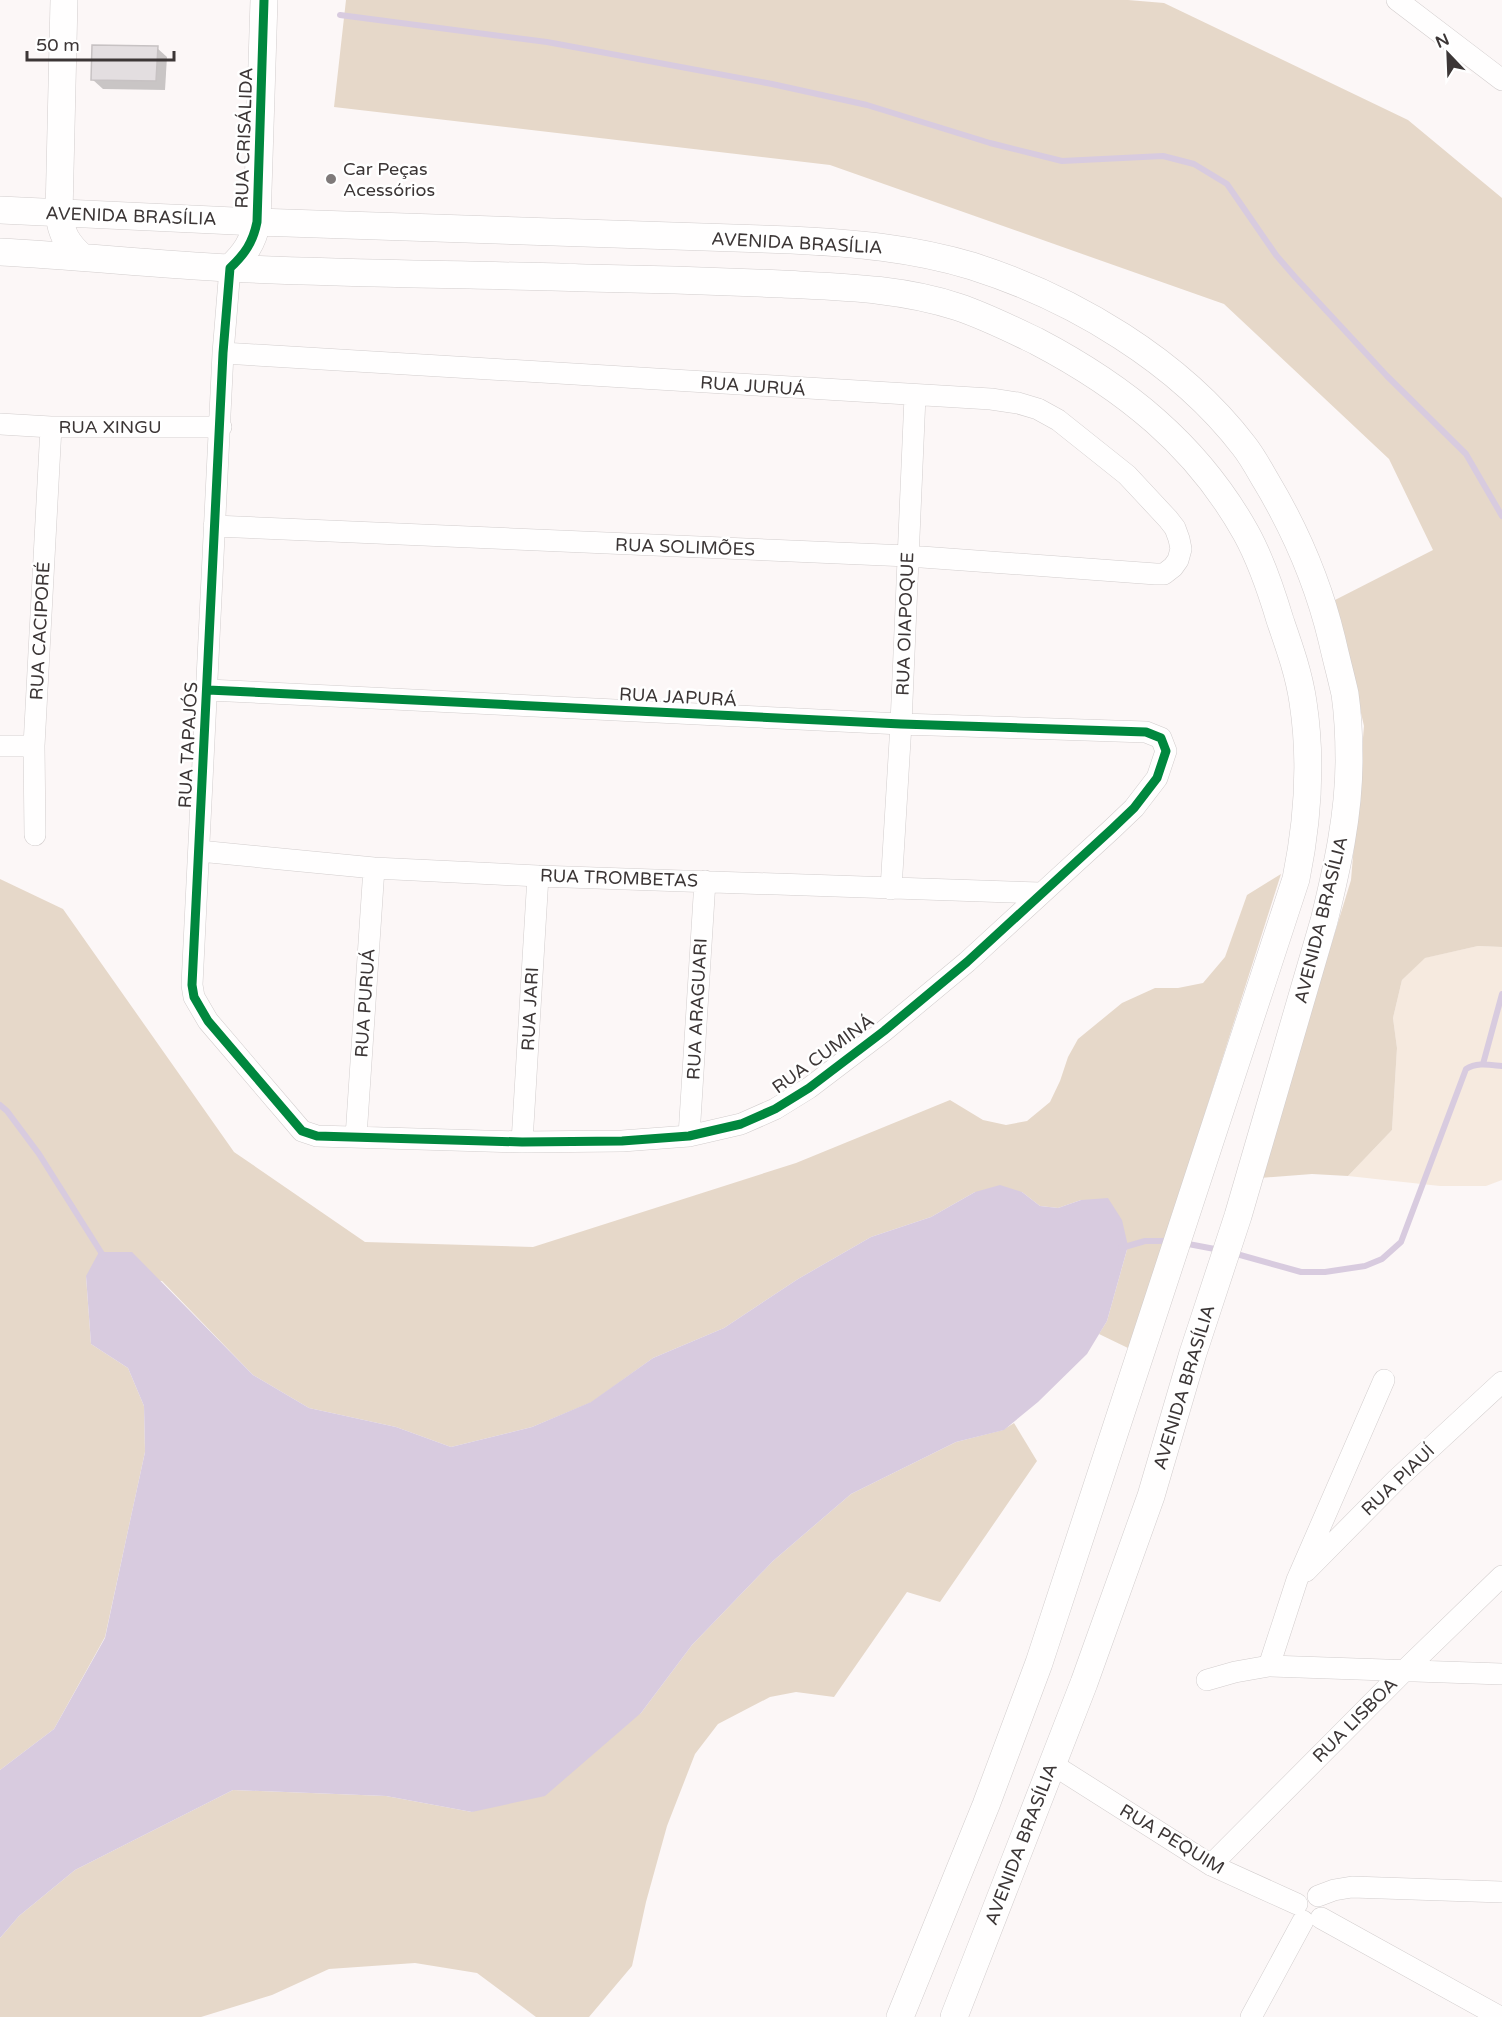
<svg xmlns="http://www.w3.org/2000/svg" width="1502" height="2017" viewBox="0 0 1502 2017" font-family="'Varela Round',sans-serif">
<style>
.green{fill:#f6eadf}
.forest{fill:#e6d8c9}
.water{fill:#d8cbdf}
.shadow{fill:#0003}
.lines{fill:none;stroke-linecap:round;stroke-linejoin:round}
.stream{stroke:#d8cbdf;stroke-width:6}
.building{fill:#e3dee0;stroke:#c7c2c3;stroke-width:1.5}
.minor-casing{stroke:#d2cdcd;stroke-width:22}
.tertiary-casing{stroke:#d2cdcd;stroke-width:28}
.minor{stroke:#fffefe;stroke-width:21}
.tertiary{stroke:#fffefe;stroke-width:27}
.cycleway-casing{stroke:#fff;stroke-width:13}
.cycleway{stroke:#00873e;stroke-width:9}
.poi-dot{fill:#7f7a7a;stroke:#fff;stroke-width:2}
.labels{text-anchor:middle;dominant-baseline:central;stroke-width:5;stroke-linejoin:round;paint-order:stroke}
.street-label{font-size:18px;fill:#3c3636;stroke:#fff}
.poi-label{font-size:18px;fill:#3c3636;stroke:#fff;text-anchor:start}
</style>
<rect width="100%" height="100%" fill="#fcf7f7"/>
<path class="green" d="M1478,946L1502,947V1180L1486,1186H1440L1348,1176L1392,1130L1397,1048L1393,1018L1402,980L1424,958Z"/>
<path class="forest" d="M346,0H1128L1164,3L1408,120L1502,198V947L1478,946L1425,958L1402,980L1393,1018L1397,1048L1392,1130L1348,1176L1312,1174L1260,1178L1351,880L1364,726L1335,600L1433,550L1389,459L1224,304L830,165L334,107Z
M1281,874L1130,1349L1099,1334L1107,1321L1128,1246L1081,1200L1058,1208L1040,1206L1022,1192H975L931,1217L871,1237L798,1279L724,1328L653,1358L592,1402L532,1427L451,1447L396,1427L309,1408L253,1375L162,1281L86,1276L91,1344L128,1368L144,1406L145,1452L127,1535L105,1637L54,1729L0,1770V879L63,909L234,1152L365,1242L533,1247L796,1163L950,1100L983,1120L1006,1125L1027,1121L1050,1102L1060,1081L1068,1057L1078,1039L1122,1003L1155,988H1178L1203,983L1225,957L1247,895Z
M1014,1423L1037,1461L940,1602L907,1592L834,1697L796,1692L770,1697L718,1724L695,1754L667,1826L646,1902L632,1966L589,2017H536L477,1973L415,1963L329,1969L272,1995L201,2017H0V1938L19,1916L75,1870L233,1790L386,1796L472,1812L641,1713L692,1645L773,1561L851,1494L956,1442L1003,1430Z"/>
<path class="water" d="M1000,1185L1022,1192L1040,1206L1058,1208L1081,1200L1108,1198L1122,1220L1128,1246L1107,1321L1087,1354L1038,1402L1004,1430L956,1442L851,1494L773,1561L692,1645L641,1713L545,1796L472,1812L386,1796L233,1790L75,1870L19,1916L0,1938V1770L54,1729L105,1638L127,1535L145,1452L144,1406L128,1368L91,1344L86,1276L99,1252H132L253,1375L309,1408L396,1427L451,1447L532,1427L591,1402L653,1358L724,1328L798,1279L871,1237L931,1217L975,1192Z"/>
<path class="shadow" d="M157,48L167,57L165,90L103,89L93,80Z"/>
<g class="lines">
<path class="stream" d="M340,15L547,42L772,84L867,105L990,143L1062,161L1163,156L1194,164L1227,184L1276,255L1295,277L1387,376L1466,454L1502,516
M1483,1064L1502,994
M0,1105L7,1111L39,1154L104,1257
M1183,1243L1220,1250
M1121,1248L1145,1241H1170
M1233,1253L1301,1272H1325L1365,1266L1382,1259L1401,1242L1466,1069C1477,1062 1490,1065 1502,1066"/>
</g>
<path class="building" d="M92,45L158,46L156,81L91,80Z"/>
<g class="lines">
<defs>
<path id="minor" d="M1397,0L1502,80
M0,424L51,427H221
M214,526L908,556L1156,574H1164L1173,567L1178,560L1181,549L1179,539L1175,528L1168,519L1127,475L1058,420L1038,409L1018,403L991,399L223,353
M208,690L901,724L1146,732L1161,738L1166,751L1157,778L1134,808L1112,829L967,962L884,1031L809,1088L775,1109L741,1124L689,1136L622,1141L522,1142L317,1136L302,1131L208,1021L194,997L192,985L223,353L230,268
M0,746H34
M35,835L34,746L51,427
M199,851L374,868L538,876L1040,893
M891,889L901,724L915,396
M689,1136L705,881
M356,1137L374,868
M522,1142L538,876
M1306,1571L1397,1479L1502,1382
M1269,1666L1297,1580L1384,1380
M1207,1680L1235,1672L1269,1666L1502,1674
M1052,1764L1211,1865L1297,1904
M1211,1865L1404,1671L1502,1576
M1318,1896L1334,1890L1352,1887L1502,1892
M1321,1918L1500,2017
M1251,2017L1303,1921"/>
<path id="tertiary" d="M64,0L59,214C61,233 67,244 82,257
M0,210L257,222L791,240C853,243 912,248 972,266C1073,298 1179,361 1244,446C1252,456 1259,469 1266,481C1296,531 1318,582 1332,640C1336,658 1341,676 1345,694C1348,715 1349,739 1349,760C1349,815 1337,868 1324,921L1238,1216L1193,1353L1151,1496L1084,1683L954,2017
M0,252C76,256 153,264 229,268C348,274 467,274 586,278C651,279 716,281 782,284C841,287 901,288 958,307C985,316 1011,329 1036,341C1124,387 1197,445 1246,533C1261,560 1271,590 1280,620C1289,646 1299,674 1303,702C1312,761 1308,820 1296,879L1039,1663L986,1805L900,2017
M230,268C245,254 253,242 257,222L264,0"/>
</defs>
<use href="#minor" class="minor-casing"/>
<use href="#tertiary" class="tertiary-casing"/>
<use href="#minor" class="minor"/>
<use href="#tertiary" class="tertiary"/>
<defs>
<path id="cycleway" d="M208,690L901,724L1146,732L1161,738L1166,751L1157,778L1134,808L1112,829L967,962L884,1031L809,1088L775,1109L741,1124L689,1136L622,1141L522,1142L317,1136L302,1131L208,1021L194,997L192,985L223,353L230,268C245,254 253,242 257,222L264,0"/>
</defs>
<use href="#cycleway" class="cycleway-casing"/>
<use href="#cycleway" class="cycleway"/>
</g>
<circle class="poi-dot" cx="331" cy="179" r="6"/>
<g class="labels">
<g class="street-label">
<text transform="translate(244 138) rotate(-88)">RUA CRISÁLIDA</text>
<text transform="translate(131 216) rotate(2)">AVENIDA BRASÍLIA</text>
<text transform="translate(797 243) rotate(3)">AVENIDA BRASÍLIA</text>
<text transform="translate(753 386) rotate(4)">RUA JURUÁ</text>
<text x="110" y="427">RUA XINGU</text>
<text transform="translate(685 547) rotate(2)">RUA SOLIMÕES</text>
<text transform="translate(905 624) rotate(-88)">RUA OIAPOQUE</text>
<text transform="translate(40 631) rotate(-87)">RUA CACIPORÉ</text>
<text transform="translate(678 697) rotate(3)">RUA JAPURÁ</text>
<text transform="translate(188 745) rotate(-87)">RUA TAPAJÓS</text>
<text transform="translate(619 878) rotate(2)">RUA TROMBETAS</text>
<text transform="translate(1321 920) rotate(-76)">AVENIDA BRASÍLIA</text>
<text transform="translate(365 1003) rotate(-86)">RUA PURUÁ</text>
<text transform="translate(530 1009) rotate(-87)">RUA JARI</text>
<text transform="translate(697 1009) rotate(-87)">RUA ARAGUARI</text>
<text transform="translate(823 1054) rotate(-36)">RUA CUMINÁ</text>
<text transform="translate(1184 1387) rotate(-73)">AVENIDA BRASÍLIA</text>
<text transform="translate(1398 1480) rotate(-44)">RUA PIAUÍ</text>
<text transform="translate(1355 1720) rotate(-45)">RUA LISBOA</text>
<text transform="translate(1172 1839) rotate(31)">RUA PEQUIM</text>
<text transform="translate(1021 1844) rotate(-69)">AVENIDA BRASÍLIA</text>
</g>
<g class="poi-label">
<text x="343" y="169">Car Peças<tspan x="343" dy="21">Acessórios</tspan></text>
</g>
</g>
<g transform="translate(1448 54) rotate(337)" stroke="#ffffff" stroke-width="4.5" paint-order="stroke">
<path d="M0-4.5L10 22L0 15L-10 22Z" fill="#3c3636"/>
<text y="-9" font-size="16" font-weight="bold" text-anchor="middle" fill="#3c3636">N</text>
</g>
<path d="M27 51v9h147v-9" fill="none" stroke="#3c3636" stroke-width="3"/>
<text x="36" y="51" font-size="18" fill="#3c3636" stroke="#ffffff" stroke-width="4.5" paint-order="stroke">50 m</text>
</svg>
